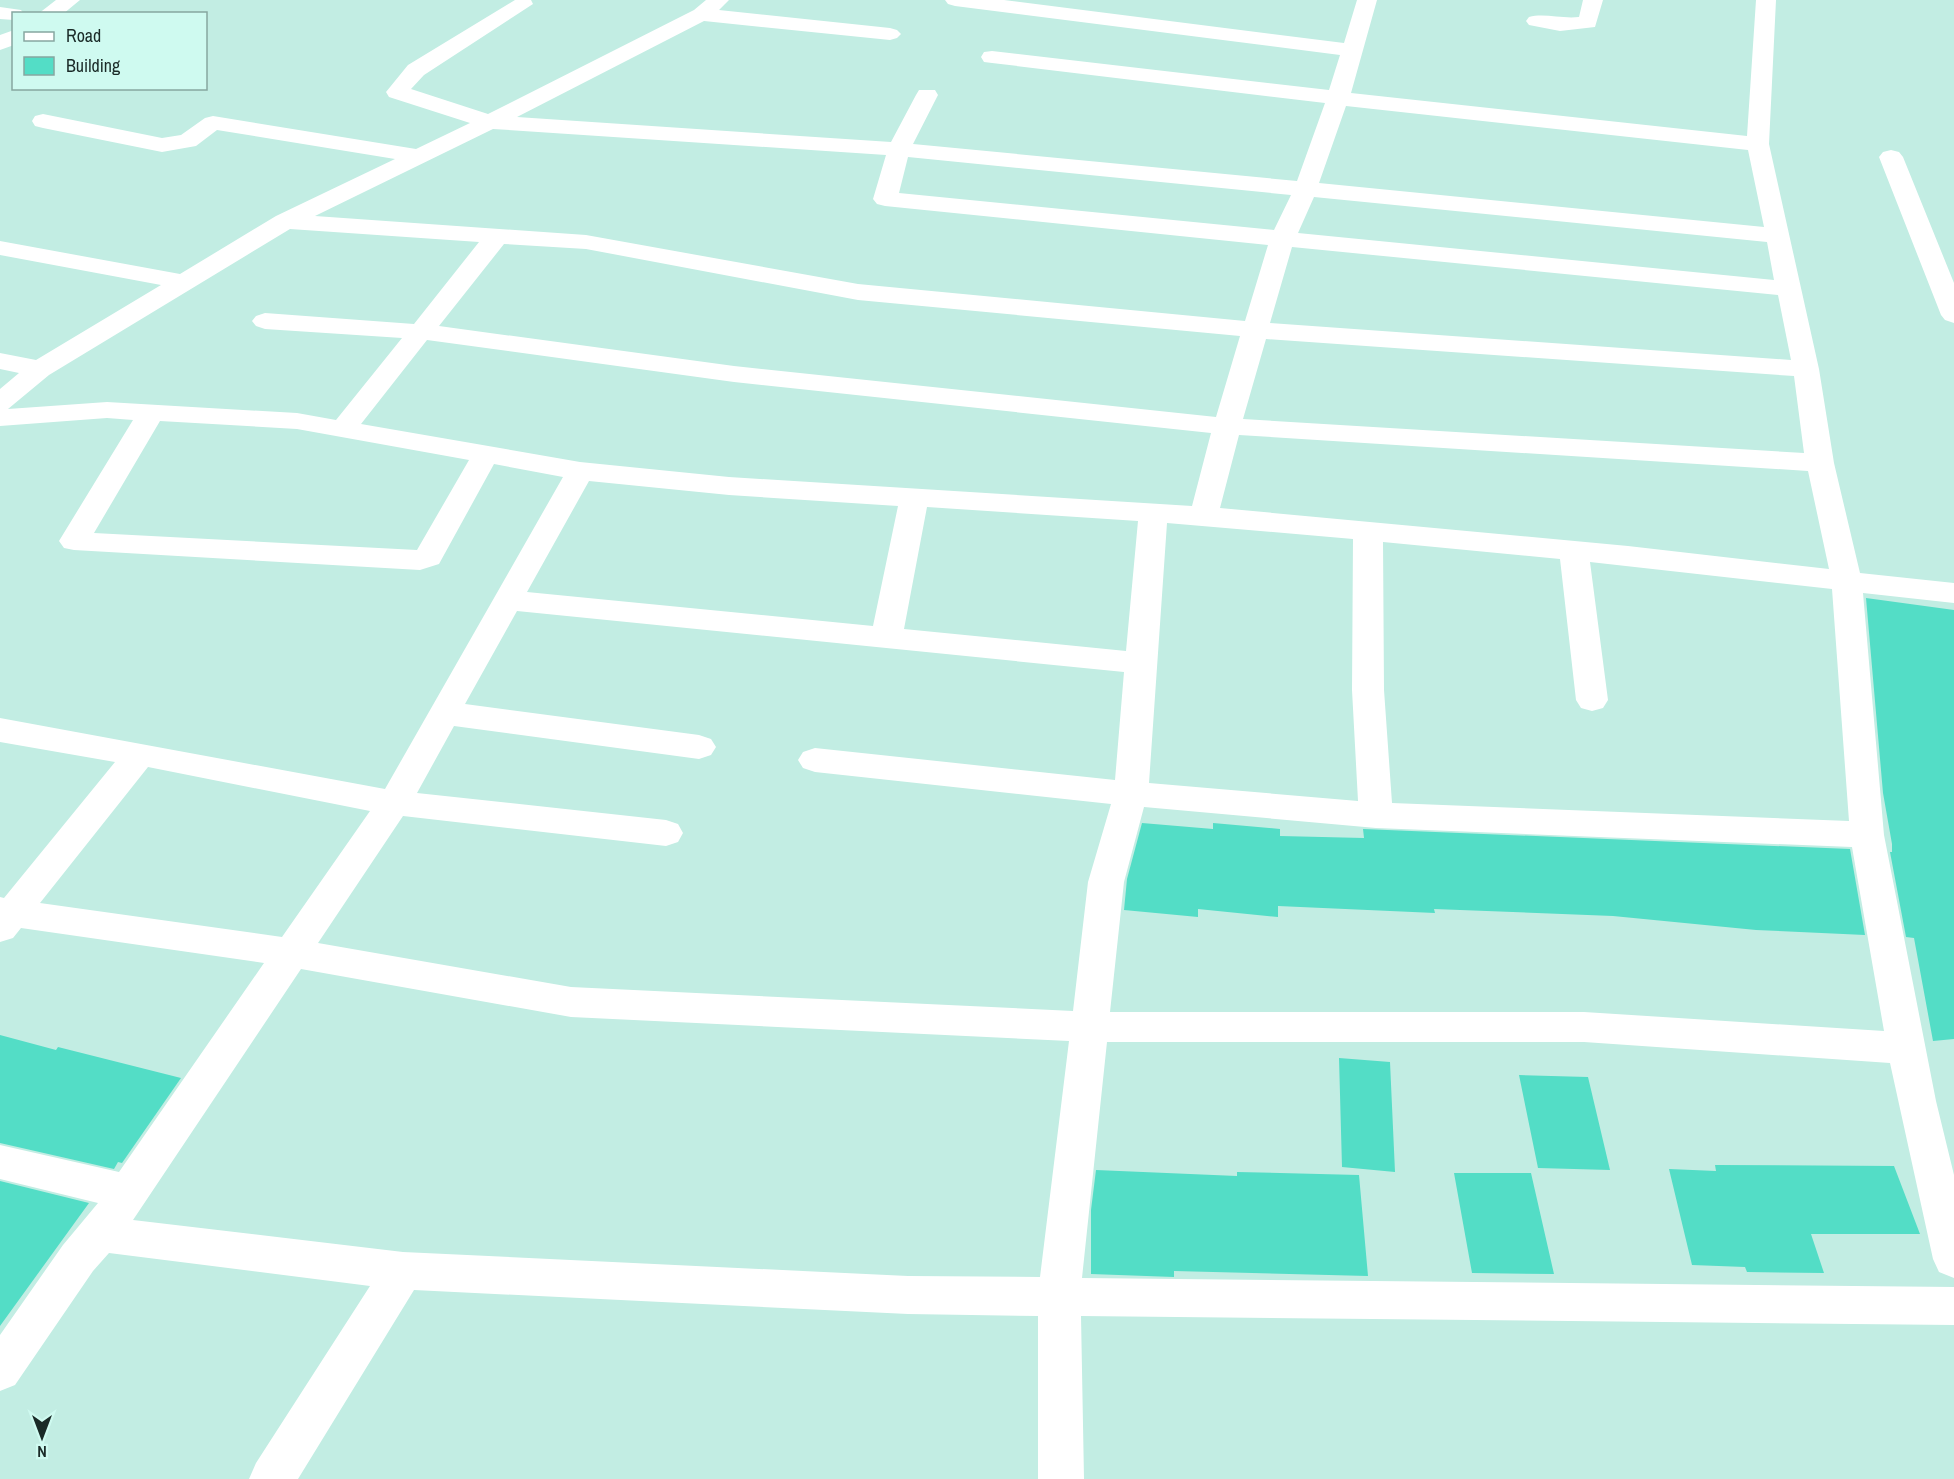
<svg xmlns="http://www.w3.org/2000/svg" width="1954" height="1479" viewBox="0 0 1954 1479" font-family="'Archivo Narrow',sans-serif">
<style>
.building{fill:#53ddc6}
.lines{fill:none;stroke-linecap:round;stroke-linejoin:round}
.minor{fill:#fff;fill-rule:evenodd}
</style>
<rect width="100%" height="100%" fill="#c2ede3"/>
<path class="building" d="M1866,598L1954,610V1039L1933,1041L1914,938L1906,937L1890,852H1892V844L1883,793Z
M1142,823L1213,829V823L1280,829V836L1364,838L1363,829L1850,849L1865,935L1756,930L1613,916L1434,909L1435,913L1278,906V917L1198,909V917L1124,910L1127,879Z
M0,1035L56,1050L58,1047L181,1078L122,1163L118,1162L114,1169L0,1143Z
M1339,1058L1390,1062L1395,1172L1342,1167Z
M1519,1075L1588,1077L1610,1170L1538,1168Z
M1715,1165L1894,1166L1920,1234H1811L1824,1273L1747,1272L1745,1267L1692,1265L1669,1169L1716,1171Z
M1096,1170L1237,1176V1172L1359,1175L1368,1276L1174,1271V1277L1091,1274V1210Z
M1454,1173H1531L1554,1274L1472,1273Z
M0,1181L89,1203L0,1326Z"/>
<g class="lines">
<path class="minor" d="M56,0H80L63,14H38Z
M515,0H531L533,4L424,75L411,89L488,114L694,10L706,0H729L719,10L890,28L897,30L901,34L897,38L890,40L704,21L517,117L891,142L916,95L919,90H935L938,95L913,144L1297,181L1325,103L992,63L984,62L981,57L984,52L992,51L1329,90L1340,55L955,6L948,4L945,0H1004L1344,43L1357,0H1377L1351,93L1747,136L1756,0H1776L1769,144L1819,369L1834,463L1860,573L1954,583V603L1863,593L1884,835L1936,1101L1954,1175V1278L1939,1272L1933,1259L1890,1063L1584,1042H1107L1082,1278L1954,1287V1325L1081,1316L1084,1479H1038V1316L908,1314L414,1290L298,1479H249L256,1463L370,1286L109,1253L93,1271L15,1385L0,1391V1335L63,1245L98,1203L0,1179V1145L119,1172L264,963L21,928L13,938L0,942V897L4,898L115,762L0,742V718L385,789L563,477L494,464L439,564L420,570L74,550L64,548L59,541L133,420L107,418L0,426V389L19,373L0,369V353L36,360L161,285L0,255V241L180,274L276,216L395,159L217,130L196,146L162,152L43,128L35,126L32,121L35,116L43,114L162,138L181,135L205,118L213,116L416,149L470,123L389,97L386,92L408,65ZM1346,106L1748,150L1764,227L1319,183ZM493,129L886,155L873,199L877,204L885,206L1268,245L1245,321L858,284L586,235L315,216ZM908,157L1291,195L1274,230L899,193ZM1314,197L1767,242L1774,280L1298,233ZM290,229L479,242L414,324L265,313L256,316L252,321L256,326L265,329L402,338L336,420L297,413L107,402L8,409L49,375ZM504,244L586,249L858,300L1240,336L1216,417L734,366L439,326ZM1292,247L1778,295L1791,360L1270,323ZM1266,339L1794,376L1804,453L1243,419ZM427,340L734,382L1211,433L1192,506L729,477L580,462L361,424ZM160,421L297,429L469,460L417,550L94,533ZM1239,435L1808,471L1829,569L1628,546L1220,508ZM589,481L729,495L898,506L873,626L527,592ZM927,507L1138,521L1126,651L904,629ZM1167,523L1353,539L1352,690L1358,801L1149,783ZM1383,542L1560,559L1576,700L1581,708L1592,711L1603,708L1608,700L1590,562L1832,589L1849,821L1392,803L1384,690ZM517,611L1124,672L1115,780L815,748L803,752L798,760L803,768L815,772L1111,804L1088,882L1073,1011L571,987L318,943L403,816L666,846L678,842L683,833L678,824L666,820L417,793L454,726L699,759L711,755L716,747L711,739L699,735L465,704ZM148,767L370,811L282,937L40,903ZM1144,807L1376,828L1852,847L1884,1031L1584,1012H1110L1124,882ZM301,969L571,1017L1069,1041L1040,1277L908,1276L403,1252L133,1220Z
M1583,0H1603L1595,27L1560,31L1529,25L1526,21L1529,17C1544,13 1562,19 1579,17Z
M0,7L21,10L24,14H14V20L0,19Z
M14,30V45L0,50V35Z
M1891,150L1899,152L1903,157L1954,283V323L1945,320L1941,315L1879,157L1883,152Z"/>
</g>
<rect x="12" y="12" width="195" height="78" fill="#cffaf0" stroke="#87a7a0" stroke-width="1.5"/>
<rect x="24" y="32" width="30" height="9" fill="#ffffff" stroke="#87a7a0" stroke-width="1.5"/>
<text x="66" y="42" font-size="18" fill="#1a2a27">Road</text>
<rect x="24" y="57" width="30" height="18" fill="#53ddc6" stroke="#87a7a0" stroke-width="1.5"/>
<text x="66" y="72" font-size="18" fill="#1a2a27">Building</text>
<g transform="translate(42 1437) rotate(180)" stroke="#cffaf0" stroke-width="4.5" paint-order="stroke">
<path d="M0-4.5L10 22L0 15L-10 22Z" fill="#1a2a27"/>
<text y="-9" font-size="16" font-weight="bold" text-anchor="middle" fill="#1a2a27">N</text>
</g>
</svg>
